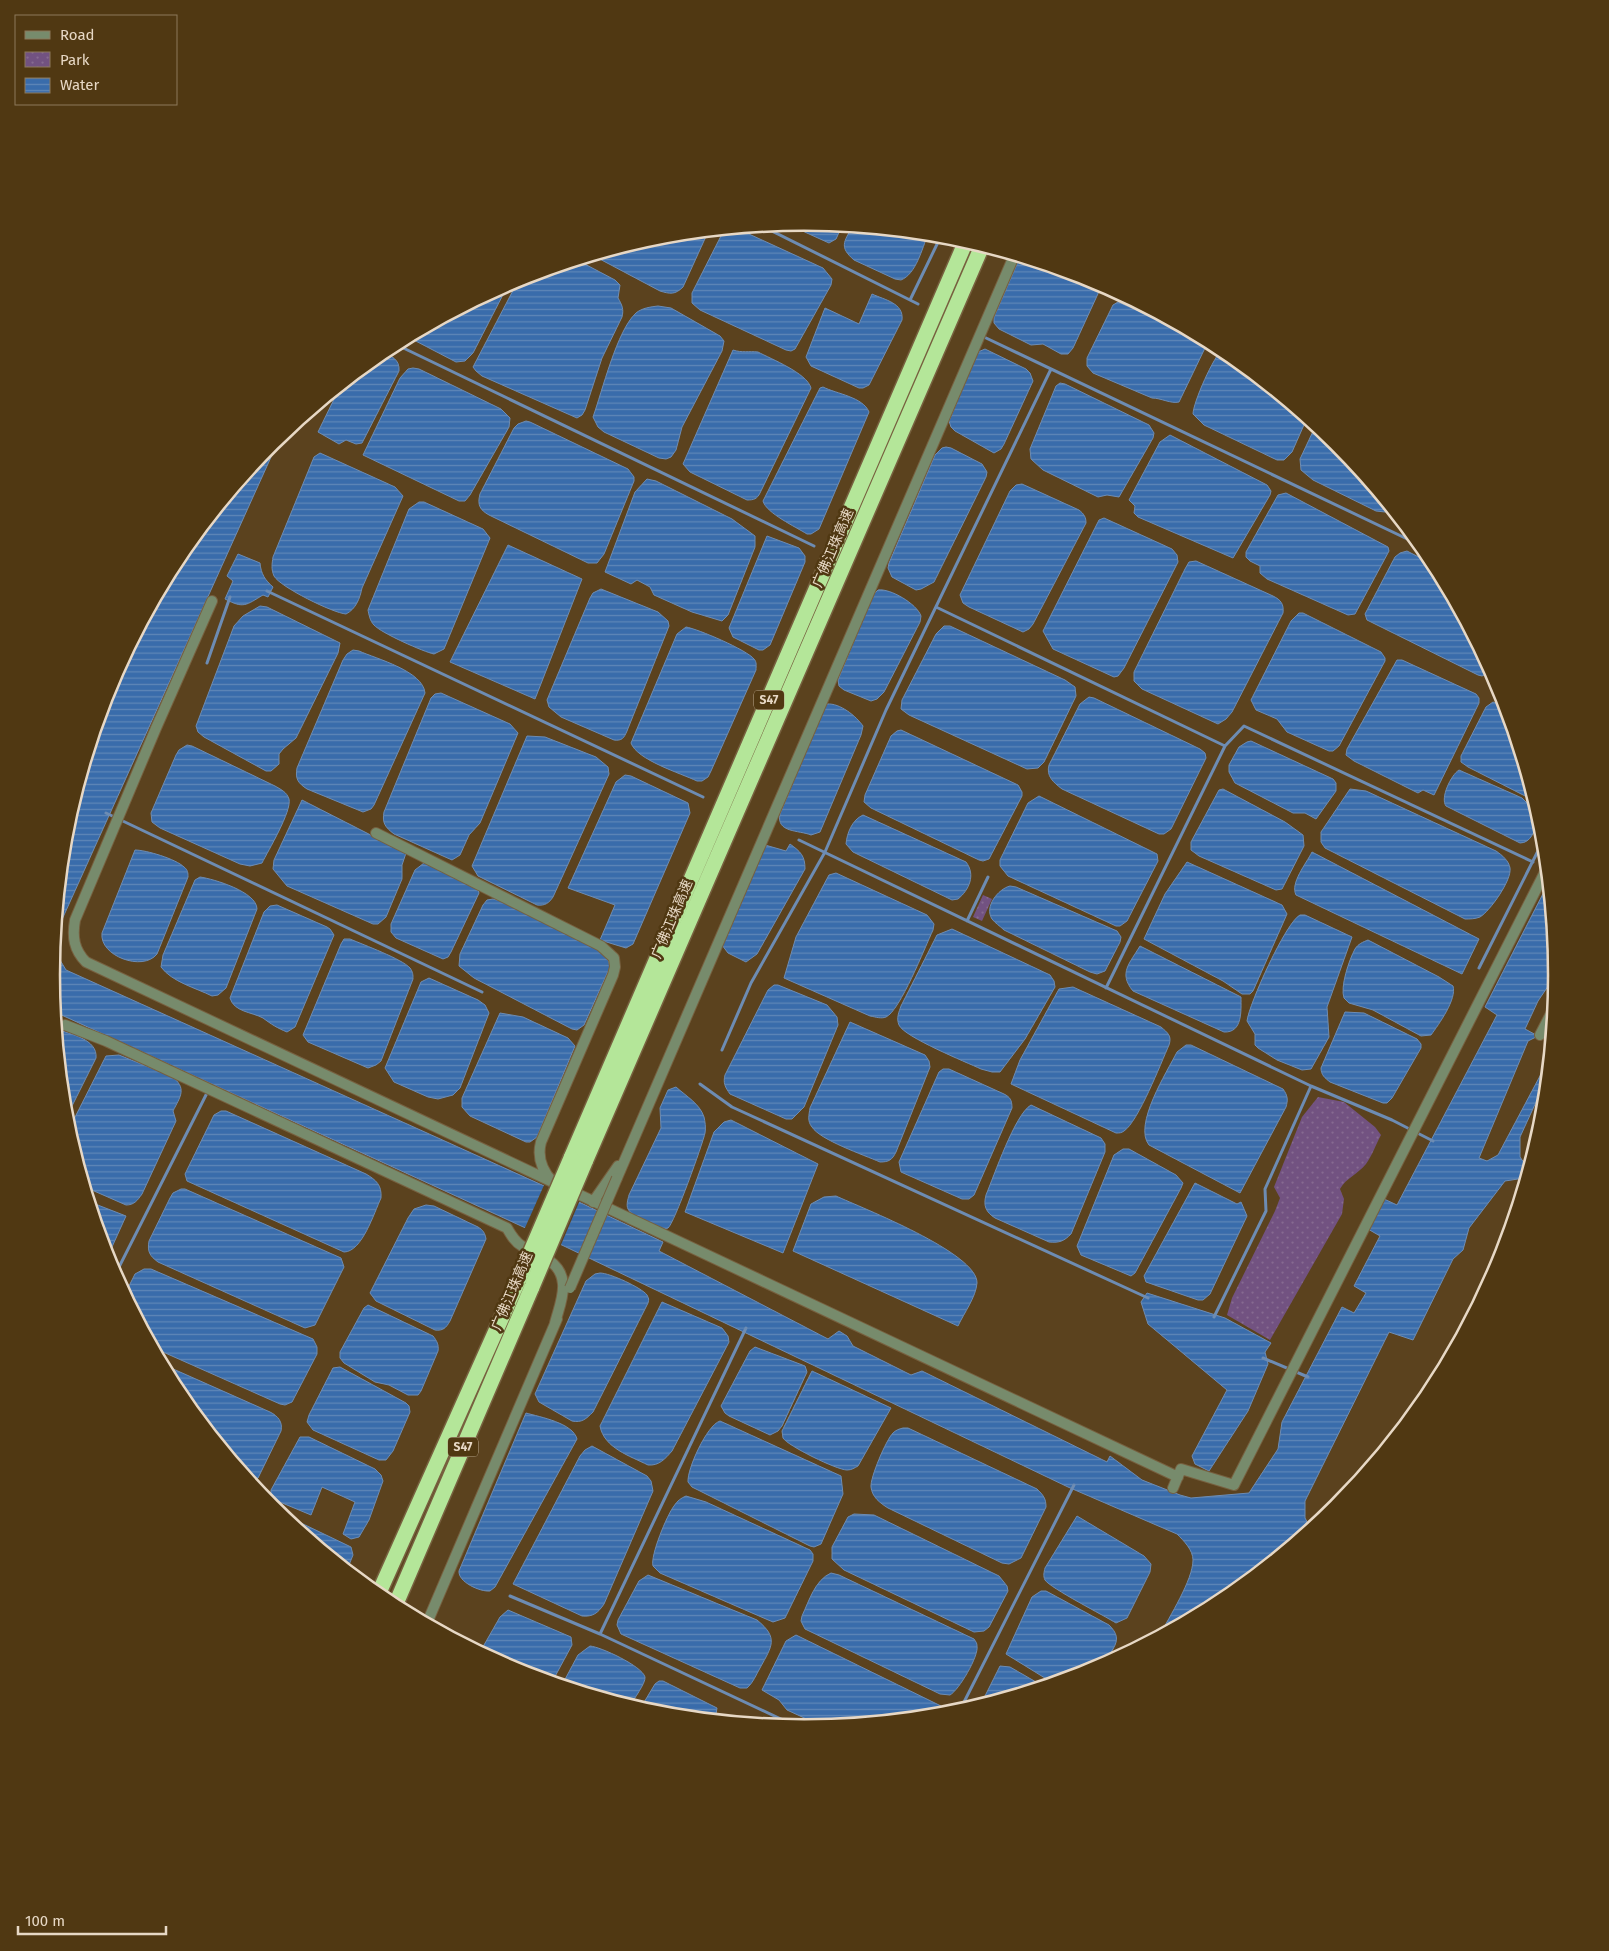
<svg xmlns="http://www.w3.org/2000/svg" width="1609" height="1951" viewBox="0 0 1609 1951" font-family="'Fira Sans','Noto Sans SC',sans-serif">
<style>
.park{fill:url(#park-dots)}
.water{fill:url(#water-rules);stroke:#6d8cb3}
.pier{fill:#5b421e}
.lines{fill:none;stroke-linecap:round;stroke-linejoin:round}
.stream{stroke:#6d8cb3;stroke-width:3}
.minor-casing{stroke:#77603f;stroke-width:12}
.highway-casing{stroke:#77603f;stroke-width:18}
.minor{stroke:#778b6c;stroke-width:10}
.highway{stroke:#b4e699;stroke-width:15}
.minor-bridge-casing{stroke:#77603f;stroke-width:12;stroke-linecap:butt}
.highway-bridge-casing{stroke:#77603f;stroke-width:18;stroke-linecap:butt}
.minor-bridge{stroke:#778b6c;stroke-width:10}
.highway-bridge{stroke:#b4e699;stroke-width:15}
.labels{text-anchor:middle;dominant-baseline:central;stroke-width:5;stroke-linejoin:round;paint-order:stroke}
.shield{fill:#503812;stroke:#baa88f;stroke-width:1}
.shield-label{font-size:12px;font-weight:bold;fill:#e7d8c5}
.street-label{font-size:14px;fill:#e7d8c5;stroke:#503812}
.rim{fill:none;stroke:#e7d8c5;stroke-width:2.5}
</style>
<defs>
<pattern id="park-dots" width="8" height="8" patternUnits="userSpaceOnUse" patternTransform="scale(1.25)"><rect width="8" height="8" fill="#725281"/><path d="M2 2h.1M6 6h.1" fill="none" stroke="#866a91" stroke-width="1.8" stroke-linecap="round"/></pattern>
<pattern id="water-rules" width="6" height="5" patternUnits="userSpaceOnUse" patternTransform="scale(1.25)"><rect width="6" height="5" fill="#396cab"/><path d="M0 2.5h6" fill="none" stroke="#5f87b8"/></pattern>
</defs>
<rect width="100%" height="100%" fill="#5b421e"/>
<path class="park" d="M983,895L992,899L982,921L973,917Z
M1318,1097L1344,1102L1375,1127L1381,1135C1376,1144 1372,1156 1366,1164C1358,1174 1346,1178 1340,1189L1344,1199L1342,1214L1270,1340L1227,1315L1232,1298L1275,1211L1280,1198L1274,1187L1302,1117Z"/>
<path class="water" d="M805,222L842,226L836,239L829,243L787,224Z
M852,227L928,234C922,249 916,274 901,280L895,279L854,260C839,247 844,242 852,227Z
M738,229L823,268L832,279L831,285L795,349L791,351L786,350L700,310L692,303V293L723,232L724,230Z
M708,232L683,287C675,295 670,294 660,291L594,256L658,237Z
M1020,257L1093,280L1102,285L1073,348L1068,354H1061L1043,344L1031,345L999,329L994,323V317Z
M579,261L615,280L620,285L618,298C622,305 624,309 622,317L602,358L585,410L582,415L577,418L482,376L476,371L473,367L519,279Z
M509,283L473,353L465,361L456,362L408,337Z
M872,294C885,300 904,303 902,320L869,385L863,388H859L811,366L806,357L825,308L859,324Z
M1118,302L1200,338L1204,343L1205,348L1179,402C1171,404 1161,398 1152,398L1093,373L1087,366V358L1113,305Z
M658,306L671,308L720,336L724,341L722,351L682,427L676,450L671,457L666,459L659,458L604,432L598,427L593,417C602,392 617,330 636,313C642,308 650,307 658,306Z
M985,349L1026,369L1030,373L1033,381L1004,444L1001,449L994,453L955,431L951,427L949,421L976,355L978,352Z
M1223,349L1307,418L1292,452L1284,460H1277L1204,425L1193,414C1193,403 1214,355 1223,349Z
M733,350C742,353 749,351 758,352C771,359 807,373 811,388L760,493C757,499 754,500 747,500L690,472L683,464Z
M382,352C391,356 400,359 399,371L362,443L356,444L346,440L339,444L318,432L340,387Z
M413,368L419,369L501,409L510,418L509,427L470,495L465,501H459L363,455L400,378L408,369Z
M1060,383L1065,384L1149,425L1154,433L1153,438L1119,497L1107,495L1098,497L1043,470L1031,459L1030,449L1056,386Z
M823,387C837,394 863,397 869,412L819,529L811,534H807C796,527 766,513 763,501L820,388Z
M526,421L530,422L628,469L634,477V481L604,554L597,563H588L489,515C480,510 477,505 480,494L514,428L518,424Z
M1316,425L1337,443L1392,510L1385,512L1376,511L1313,480L1301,470L1300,459Z
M281,435L55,935L66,828L109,687L178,557L272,443Z
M1170,435L1267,485L1271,491L1270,495L1233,558L1138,517L1134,513L1135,506L1129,500L1160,442Z
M946,447L951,448L982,464L987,472L986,477L934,582L921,589L916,590L892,577L888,568L889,563L935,455L942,448Z
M320,453L395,487L403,496L362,588C360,598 356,609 346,614C333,613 280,587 274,576C271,569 272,564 273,557L314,457Z
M647,479L656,481L732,519L755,536V547L728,615L722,621L692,612L654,595L650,587L637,580L631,584L605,572L635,492Z
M1022,484L1079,510C1084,514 1086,517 1086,523L1033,624L1029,629L1023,632L969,607L963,603L960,595L1010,491L1016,485Z
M1286,493L1388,547L1389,551L1355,614L1348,615L1267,579L1260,573V566L1250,561L1246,557V552L1278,495Z
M419,502H424L483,529L490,538L444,649L434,654C424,652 381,633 374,625C370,621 369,615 368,610L409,509Z
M1104,518L1172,549L1177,555L1178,562L1124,668L1118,676L1114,677L1053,649L1043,631L1099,520Z
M767,536L799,548L805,556V562L770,645L763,650H759L733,637L729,628Z
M508,545L582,579L535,699L450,662Z
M1407,551L1436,566L1491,672L1482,676L1478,675L1367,620L1365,614L1395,557L1400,553Z
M238,554L260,563C261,574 265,580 273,587L268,597L263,595C246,605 244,609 225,599L233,581L227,576Z
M1196,561L1273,596C1281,600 1284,604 1283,613L1232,712L1226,719L1218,724L1142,689L1134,681V672L1185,569L1189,562Z
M601,589L658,612L668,621L669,626L627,731C624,738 622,741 614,740L561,717L549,707L547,700L590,598L593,593Z
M878,590C890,588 917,604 921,616L920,622L884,692L877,699L871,701L844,690L839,686L838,680L872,596Z
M260,606L267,607L340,643L338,653L296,738L283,749L279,754V764L271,771H266L204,737L198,732L196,726L234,626L243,616Z
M1299,613H1303L1381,652L1385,658V661L1339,746L1333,751H1329L1287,732L1277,719L1256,710L1251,700L1291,621Z
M944,626H950L1065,680L1075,687L1076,696L1044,762L1038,768L1027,769L909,715L901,709L902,700L936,634Z
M686,627C698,629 747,650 754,659C757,662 756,666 756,670L711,771L708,777L702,781H697C680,773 637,760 631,743L677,634Z
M353,650L359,651C377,659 423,671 425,693L374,805L371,809L363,812L307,789C298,783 295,779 297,768L343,660L347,654Z
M1397,660H1402L1476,694L1479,698V703L1434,795L1423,790L1418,793L1354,761L1346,755L1347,749Z
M441,693L510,724L518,733L480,823L469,835L460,855L452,860L394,834C385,827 382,823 384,812L431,698L435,694Z
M1089,697L1094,698L1200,749L1205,753L1206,758L1171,829L1164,834H1159L1062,789C1053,782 1046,776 1049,765L1080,704Z
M1493,702L1506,707L1535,801L1468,767L1461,762V756L1486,707Z
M827,704C840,703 856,716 863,726L861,735L820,832L811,835C799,830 776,833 780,814L823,709Z
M897,731L901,730L1018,785L1022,792V796L989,859L983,861L979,860L871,808L864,802L865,795L891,736Z
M527,736L545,737L596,757L608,767L609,774L553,897C549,903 545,906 537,905L478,876L472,866Z
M1251,741L1333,779L1336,783V791L1316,819L1305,813H1293L1235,783L1229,772V765L1239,747L1247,742Z
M187,745L192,746L275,786C280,789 287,792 289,799C292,811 268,851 262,863L250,866L240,864L160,828L152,822L151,813L176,755L179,750Z
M1459,770L1522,798L1529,805L1538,822C1534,831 1531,843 1520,843L1446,806C1440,798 1451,775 1459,770Z
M625,775L631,776L688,803L690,813L633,944L626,948L600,940L615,905L568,888L616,782Z
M1223,789L1285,822L1303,835L1304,846L1282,889L1276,890L1199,856L1191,850V842L1219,790Z
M1350,789L1366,791L1496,851C1502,855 1509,861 1510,868C1512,880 1490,911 1480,917C1475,919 1470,919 1465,919L1325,848L1321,842V832Z
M1039,796L1157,854L1158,861L1127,921L1120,926H1116L1008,876L1000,866V860L1028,803Z
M302,800L406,853L402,865V879L386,917L378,924H373L287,886L273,869L274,860Z
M863,815L966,862C976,875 969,890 958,899L952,900L853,852L846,844C847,833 852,820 863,815Z
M790,844C801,852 805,856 805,869L757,954L746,962L728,953L722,945L765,845L786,851Z
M135,850C146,850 176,859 184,867C188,870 188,873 188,877L157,954C143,972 99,956 102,933Z
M1312,852L1479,939L1462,974L1296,895C1290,883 1306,864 1312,852Z
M1187,862L1282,905L1287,914L1253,991L1250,994H1242L1223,981L1144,939L1165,894Z
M424,863L431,864L478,890L479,893L451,952L448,957L443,959L396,938L391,932V924L415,870Z
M836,873L927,915L934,924L933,930C925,947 900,1011 886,1017C881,1019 876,1017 870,1016L784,978L796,937L829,875Z
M200,877C214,879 257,892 257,909L226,988L218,995L212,996C196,988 172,982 161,967L163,955L195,880Z
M1549,882L1557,973L1538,1001L1525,1029L1538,1036L1528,1041L1479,1158L1487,1161L1498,1155L1549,1059L1548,1076L1520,1137V1157L1529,1170L1525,1183L1518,1179L1505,1181L1469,1228L1463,1250L1453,1259L1413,1340L1389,1332L1305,1501V1518L1311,1529L1223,1602L1160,1635C1169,1617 1193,1580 1193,1560C1193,1550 1184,1541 1177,1534L1068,1487L543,1236L55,1012L51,975L54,950L66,970L562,1194L663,1242L659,1251L828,1339L839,1331L847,1336L853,1346L911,1375L922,1371L1107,1462L1110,1456L1142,1480L1180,1495L1191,1498L1249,1493L1278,1449L1282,1422L1342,1307L1354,1313L1366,1293L1354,1286L1380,1236L1368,1229L1384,1199L1397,1205L1497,1015L1485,1007Z
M1010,886L1016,887L1117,931L1121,937L1120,942L1105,971L1097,974L1090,972L1004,930C1000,926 995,923 992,919C984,907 998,889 1010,886Z
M493,899L501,901L602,952L608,959L610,967L584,1025L577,1030L572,1029L474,978L459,966L460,954L483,905L487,900Z
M277,905L327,927L330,929L334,935L295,1027L287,1032C277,1028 271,1024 263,1018C252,1012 234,1012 230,998L264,912L270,906Z
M1300,915H1305L1352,937L1327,1007L1329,1037L1311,1069L1302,1070L1277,1060L1258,1048L1255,1045V1034L1247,1021C1249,1004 1286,922 1300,915Z
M952,929L1050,975L1054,981L1055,987L1025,1039L1000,1072H992L981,1069C966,1062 904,1037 899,1025C896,1018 899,1012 901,1006L937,935Z
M344,939H350C364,945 402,959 410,968C413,972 413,975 413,979L381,1061L376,1065L368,1068L308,1042L303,1035L341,944Z
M1368,940L1439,977L1453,986C1457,999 1439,1024 1431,1035L1421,1036L1373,1010L1349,1003L1344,998C1340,987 1349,960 1355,949C1358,944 1363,942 1368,940Z
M1140,946L1241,997C1241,1010 1243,1033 1224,1032L1133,991C1118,973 1130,963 1140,946Z
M429,978L478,1000L485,1005L489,1013L460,1088L453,1095L438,1099L428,1097L394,1082L385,1068L421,982Z
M774,985H778L827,1005L837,1017L838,1025L804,1107L792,1119H786L730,1094C725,1087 723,1083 725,1075L768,990Z
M1073,987L1161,1027C1168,1033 1172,1036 1169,1045C1161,1063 1138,1122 1124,1131C1121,1133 1120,1133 1116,1133L1011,1084L1020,1060L1059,989Z
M1345,1012L1364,1013L1417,1039L1421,1044V1048L1392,1098L1387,1103H1383L1330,1082C1325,1078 1321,1075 1321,1068Z
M500,1013L523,1017L568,1038L575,1046L537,1137L530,1142H526L470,1116L462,1107V1098Z
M850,1022L925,1055L929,1061L930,1067L896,1152C892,1160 889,1162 880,1162C864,1155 820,1140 812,1127C807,1121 809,1115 810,1108Z
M56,1029C70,1034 98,1039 96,1058L65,1120Z
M1186,1045H1191L1283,1089C1288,1096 1288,1100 1286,1107L1240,1193L1149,1145C1133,1125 1167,1072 1177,1052Z
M119,1055L171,1076C188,1088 180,1097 173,1111L176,1121L142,1194C137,1201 134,1205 126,1205L85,1187L68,1131L106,1056Z
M943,1069H949L1004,1094C1010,1097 1012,1100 1012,1108L974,1195L969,1199H962L901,1172L899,1162L939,1072Z
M676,1087C686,1096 700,1104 704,1117C705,1121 706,1128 705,1133C703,1143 674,1224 668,1228C660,1232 632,1217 628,1209C626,1205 628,1199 629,1195L661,1128L660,1108L668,1090Z
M1546,1098L1543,1123L1532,1159C1525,1137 1537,1118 1546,1098Z
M1031,1105L1101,1138L1105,1144V1152L1071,1234C1064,1241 1060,1243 1049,1242L995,1218C986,1212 983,1206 986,1195C994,1176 1015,1114 1031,1105Z
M221,1111H226L366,1174C376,1180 382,1185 381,1198C374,1213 362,1252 344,1252L187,1181L185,1174L214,1115Z
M731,1120L818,1164L783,1253L685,1212L714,1132L724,1122Z
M1123,1149H1129L1176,1175L1183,1183L1181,1188L1135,1273L1131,1276L1081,1255L1077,1246L1114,1155Z
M1195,1183L1237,1204L1241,1202L1247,1216L1210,1294L1203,1300H1198L1146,1282L1144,1276Z
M181,1189H185L341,1258L344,1267L315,1325L305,1328L158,1262C150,1256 147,1252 149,1241L170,1198L173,1193Z
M836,1196C862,1208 978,1253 977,1283C976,1297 964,1313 958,1326L793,1251L811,1204L824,1197Z
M90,1202L126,1216L107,1258Z
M426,1205L434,1206L478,1227C483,1230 485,1233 486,1239L450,1321C446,1328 443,1331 435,1330L376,1301L370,1293L408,1218L414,1209Z
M144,1269H151L313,1339L317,1347V1354L292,1402L285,1405L280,1404L154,1348L125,1294L135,1274Z
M600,1273C610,1273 642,1288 647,1295C649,1299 649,1299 648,1303L593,1412C586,1419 582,1423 572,1421L539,1402L535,1394L586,1281L595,1274Z
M1147,1293L1225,1318L1271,1343L1265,1352L1268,1364L1248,1411L1209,1471L1195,1464L1192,1456L1227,1390L1148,1324L1141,1302Z
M662,1302L722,1328L728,1336L729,1342L672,1451C665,1459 659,1466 648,1465C630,1456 604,1448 600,1426Z
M368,1305L433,1336C437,1341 439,1345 438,1351L421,1391L418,1395H408L389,1385L375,1382L344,1363L340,1358V1352L364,1308Z
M755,1347L805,1366L807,1372L782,1426L778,1431L770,1435L729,1416L725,1413L721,1406L750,1351Z
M162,1364L270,1412C278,1416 283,1422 281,1431L258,1478L252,1483L178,1394Z
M340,1367L406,1403L409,1406L410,1412L393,1451L386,1460H379L313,1430L307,1422L309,1415L333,1368Z
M812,1371L891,1408L858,1466C854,1468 852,1470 847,1470C837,1470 788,1446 783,1438L782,1431Z
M526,1413C540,1417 573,1423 577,1439L495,1587L490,1591C480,1592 458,1582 459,1571Z
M720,1421L841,1476L843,1494L821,1544L814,1547L810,1546L692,1487L688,1482C687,1469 707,1425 720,1421Z
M903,1428H908L1037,1489C1043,1495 1046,1498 1046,1507L1021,1558L1009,1564L1002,1563L888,1508C880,1503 872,1497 871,1487C870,1478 886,1440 893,1433C896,1430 899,1429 903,1428Z
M300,1437H309L375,1469L381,1475L383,1481L369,1520L359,1537L351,1539L343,1534L355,1502L322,1487L311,1515L275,1500L271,1496V1490Z
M592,1446L647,1476L651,1481L653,1491L604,1604C598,1613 593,1617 582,1616L513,1584L580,1456L585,1450Z
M686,1496L706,1502L810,1550L813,1554V1561L785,1618L773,1622L766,1619L660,1573L653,1566C650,1556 667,1515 674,1506C677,1501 681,1498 686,1496Z
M276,1511L351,1547L353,1555L347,1570Z
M854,1514L874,1515L999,1576L1007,1586L1008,1591L989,1627L984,1631L974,1632L844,1570L832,1559V1547L848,1517Z
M1077,1516L1144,1556L1151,1564L1150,1572L1127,1618L1116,1623C1105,1616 1050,1588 1045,1580C1043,1576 1044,1572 1045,1568Z
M831,1573L839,1575L974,1639C976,1642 977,1643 977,1646C979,1656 959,1690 950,1695L940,1694L805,1629L801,1621L802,1616C809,1601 815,1580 831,1573Z
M648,1575L757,1620C779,1638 772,1646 760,1668C756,1675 753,1683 747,1688H740L621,1634L617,1625L618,1620L639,1581Z
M1041,1591H1046L1109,1625C1117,1633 1119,1639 1113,1649C1110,1654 1106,1662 1102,1666C1093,1675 1066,1680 1053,1683L1006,1654L1032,1597Z
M508,1610L571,1637L572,1645L552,1682L516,1671L480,1652L500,1617Z
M796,1635L941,1706L943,1715L824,1727L787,1710L779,1700L762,1690L786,1641Z
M590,1646C601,1647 642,1666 645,1677C646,1683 633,1700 630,1706L562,1685L578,1655Z
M1000,1666L1010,1667L1043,1686L980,1706Z
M659,1681H663L717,1708L715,1720L657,1714L640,1709L655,1684Z"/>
<path class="pier" d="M545,1183L580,1200L560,1247L524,1230Z"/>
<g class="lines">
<path class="stream" d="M762,226L918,304
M910,300L941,236
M984,337L1422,546
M395,344L814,546
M267,591L703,797
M936,607L1225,746
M207,663L230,597
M106,813L482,992
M799,840L1311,1086L1392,1120L1433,1141
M967,921L988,877
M1479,968L1544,839
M1106,988L1225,746L1244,726L1533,862
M722,1050L751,983L825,852L886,710L1051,369
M700,1084L732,1107L1148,1298
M115,1275L207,1093
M1214,1317L1266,1211L1265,1189L1311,1086
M1263,1358L1308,1377
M510,1596L600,1634L802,1729
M600,1634L746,1328
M959,1712L1074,1485"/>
<defs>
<path id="minor" d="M212,601L156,728L75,920C72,937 74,950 86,962L1178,1477
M376,833L601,946L614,958L615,967L613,975L541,1142C537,1157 542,1170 552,1181
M65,1025L106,1041L507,1228C511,1235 515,1242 522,1246C540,1257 561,1260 563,1284C564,1297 558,1311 555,1323
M1540,1035L1555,1006
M617,1178L1014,256
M593,1202L618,1166
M1173,1488L1181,1469L1234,1485L1547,868
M427,1623L557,1319"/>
<path id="highway" d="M571,1158L966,241
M585,1162L982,246
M378,1595L519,1279
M395,1606L532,1287"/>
</defs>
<use href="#minor" class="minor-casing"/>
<use href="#highway" class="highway-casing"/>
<use href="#minor" class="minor"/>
<use href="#highway" class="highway"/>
<defs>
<path id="minor-bridge" d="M570,1288L617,1178"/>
<path id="highway-bridge" d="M519,1279L571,1158
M532,1287L585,1162"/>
</defs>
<use href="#minor-bridge" class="minor-bridge-casing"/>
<use href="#highway-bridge" class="highway-bridge-casing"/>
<use href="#minor-bridge" class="minor-bridge"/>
<use href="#highway-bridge" class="highway-bridge"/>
</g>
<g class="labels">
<g class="shield">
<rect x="754" y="690.5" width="30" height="19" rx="4"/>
<rect x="448" y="1437.5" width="30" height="19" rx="4"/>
</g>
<g class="shield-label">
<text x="769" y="700">S47</text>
<text x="463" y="1447">S47</text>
</g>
<g class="street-label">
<text transform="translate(833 548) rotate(-67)">广佛江珠高速</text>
<text transform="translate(672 919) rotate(-67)">广佛江珠高速</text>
<text transform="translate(512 1291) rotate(-67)">广佛江珠高速</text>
</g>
</g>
<path d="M0 0H1609V1951H0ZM60 975a744 744 0 1 1 1488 0a744 744 0 1 1-1488 0Z" fill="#503812" fill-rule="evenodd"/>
<path class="rim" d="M60 975a744 744 0 1 1 1488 0a744 744 0 1 1-1488 0Z"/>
<rect x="15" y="15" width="162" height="90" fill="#503812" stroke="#8c785a"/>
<rect x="25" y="31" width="25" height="8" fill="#778b6c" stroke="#8c785a"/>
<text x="60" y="40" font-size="15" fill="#e7d8c5">Road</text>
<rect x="25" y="52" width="25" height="15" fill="url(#park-dots)" stroke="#8c785a"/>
<text x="60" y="65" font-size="15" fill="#e7d8c5">Park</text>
<rect x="25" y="78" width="25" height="15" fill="url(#water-rules)" stroke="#8c785a"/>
<text x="60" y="90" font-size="15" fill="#e7d8c5">Water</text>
<path d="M18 1926v8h148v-8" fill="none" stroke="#e7d8c5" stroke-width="2.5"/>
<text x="25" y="1926" font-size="15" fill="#e7d8c5" stroke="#503812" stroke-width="4" paint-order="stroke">100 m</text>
</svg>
